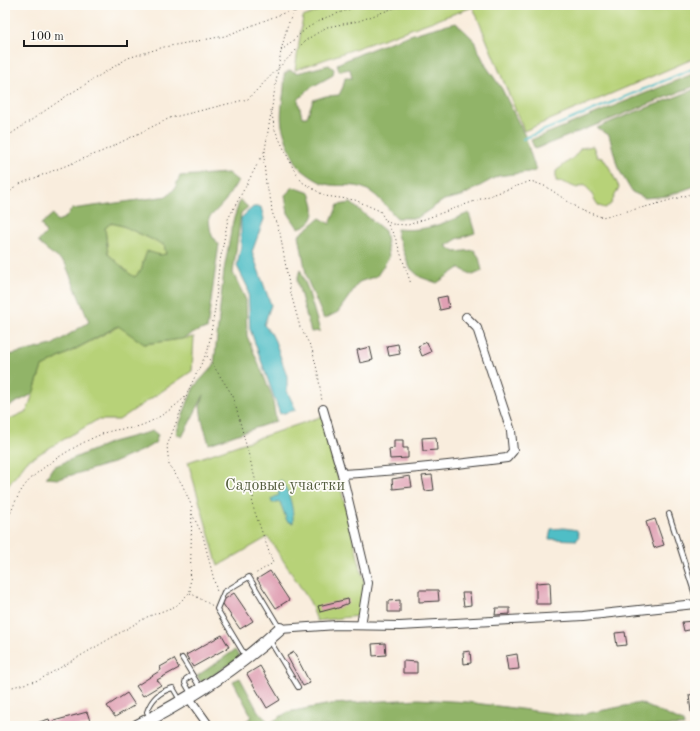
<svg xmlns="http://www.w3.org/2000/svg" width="700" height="731" viewBox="0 0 700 731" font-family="'Old Standard TT',serif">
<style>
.green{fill:#b7d278;stroke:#6a774a}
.forest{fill:#91b468;stroke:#566842;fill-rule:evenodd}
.water{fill:#50bec6;stroke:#366d71}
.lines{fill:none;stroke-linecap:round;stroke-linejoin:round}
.stream{stroke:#50bec6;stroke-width:2}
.building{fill:#e0a0b4}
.lane-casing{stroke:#3d3b39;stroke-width:6}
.street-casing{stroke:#3d3b39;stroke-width:10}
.secondary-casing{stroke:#3d3b39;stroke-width:14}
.path{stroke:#3d3b39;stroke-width:1;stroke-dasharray:1 3;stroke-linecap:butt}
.lane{stroke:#fff;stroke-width:4}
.street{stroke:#fff;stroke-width:8}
.secondary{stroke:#fff;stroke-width:12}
.labels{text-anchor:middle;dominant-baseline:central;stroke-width:3.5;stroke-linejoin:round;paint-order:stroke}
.park-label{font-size:16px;fill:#525c3c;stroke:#fdfcf7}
</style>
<rect width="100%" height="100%" fill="#fdfcf7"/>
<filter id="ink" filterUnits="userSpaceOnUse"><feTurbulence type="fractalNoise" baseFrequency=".025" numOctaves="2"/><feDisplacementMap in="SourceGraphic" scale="8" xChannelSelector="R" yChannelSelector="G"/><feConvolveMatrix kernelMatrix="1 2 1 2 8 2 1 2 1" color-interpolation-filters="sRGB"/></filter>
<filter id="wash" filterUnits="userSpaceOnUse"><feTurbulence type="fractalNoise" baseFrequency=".012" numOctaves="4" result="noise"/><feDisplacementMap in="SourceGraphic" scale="16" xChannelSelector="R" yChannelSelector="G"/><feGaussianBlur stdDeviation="0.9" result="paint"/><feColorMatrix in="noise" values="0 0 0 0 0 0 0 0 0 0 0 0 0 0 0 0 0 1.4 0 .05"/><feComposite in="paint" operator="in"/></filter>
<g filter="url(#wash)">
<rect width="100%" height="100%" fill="#f9eddd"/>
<path class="green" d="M333,5H695V58L524,131L473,7L295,70L303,17Z
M593,146L597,157L603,158L609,167L619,187L611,204L605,208L599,206C593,199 592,191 584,185L577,188L562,182L556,181V171L574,157L581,148Z
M111,223L123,226L164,245L166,254L160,255L143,262L142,269L135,277L130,274L108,254L105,228Z
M121,325L145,344L194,337L192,371L119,420H97L27,461L5,490V421L27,411L42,367Z
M323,416L365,586L357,616L317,621L310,602L268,537L218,566L188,462Z"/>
<path class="forest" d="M456,23L473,39L486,66L502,89L525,136L536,171L498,176L462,196L444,200L417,218H397C386,207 376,191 360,187C349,184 337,187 326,184C319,183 302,171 298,166C291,155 285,138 282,126C279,109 286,91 284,74L290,70L297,73L329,65L334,69L333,75L310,88L298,100L302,117H307L313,100L326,96L339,95L343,87L345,78H352L350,69L339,71L337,64C375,47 415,31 456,23Z
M695,73V86L535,149L531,140Z
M695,89V186L667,196L645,198L632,192L618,168L609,135L597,128C629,113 663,103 695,89Z
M228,173L238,181L225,201L209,218C210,228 210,238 219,244L207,329L200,330L182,339L144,344L118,326L42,367L33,394L5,408V356L52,345L89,322L65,263L47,250L38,242L46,233L41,224L53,214L57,221L65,218L72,209L168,196L175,188L180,176ZM111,223L123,226L164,245L166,254L160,255L147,251L143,262L142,269L135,277L130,274L108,254L105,228Z
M293,187L310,193C316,208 318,223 298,228L288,213L285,195Z
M240,200L248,207L241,213L233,273L246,300L247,336L272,396L276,421L209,444L202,420L200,406L204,395L182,437L176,433L189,399L194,387L214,365L224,270L233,221Z
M351,203L385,231L389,257L377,276L359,282L338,312L324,319L307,279L299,235L320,218L330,224L338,205Z
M469,213L475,233L457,239L446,246L455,252L474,250L479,257L482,271L473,275L459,268L437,283L420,277L410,268L397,235V229C425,232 444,223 469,213Z
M300,269L308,290L320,331L311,332L297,281Z
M153,431L158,435L155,443L145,449L113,463L58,479L46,478L53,467L112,442Z
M235,650L240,657L202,683L197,676Z
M240,678L259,713L270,723L288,712L331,704L418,699L467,702L574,716L640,703L683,722L684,726H238L252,717L233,681Z"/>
<path class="water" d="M253,207H261L264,219L252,252L271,305L264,325L271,333L275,341L287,376V391L296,410L280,414L250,329L248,288L237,266L241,246V218Z
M281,480C289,491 294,509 293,523L287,521L280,502L272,503L271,499L279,495L277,483Z
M564,528L577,530L579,536L577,540L549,539L551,529Z"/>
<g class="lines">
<path class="stream" d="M523,139L695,68"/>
</g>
<g id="blocks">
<path class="building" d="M447,296L449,308L440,310L437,298Z
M427,342L431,352L422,356L418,346Z
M398,344L400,354L389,356L387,346Z
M370,347L373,360L360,363L357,350Z
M436,437L437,450L423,451L422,438Z
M394,440H403V448H408V458L390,459L389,449L394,448Z
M432,475L434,490L425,491L422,476Z
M410,476L412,487L393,489L392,479Z
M655,519L664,545L654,548L646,522Z
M270,571L289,600L276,608L257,579Z
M550,582L551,604H536V583Z
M419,590H438L439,601L419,602Z
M234,593L253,621L240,629L223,604L225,599Z
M462,593H470L471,605L464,606Z
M348,599L349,603L341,606V607L335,609V608L320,612L318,606Z
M400,600V612H388V601Z
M496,608H510V614L495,615Z
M693,621L694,629L684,631L682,622Z
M625,632L627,645L617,646L615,633Z
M222,635L229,647L193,667L186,655Z
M385,643L386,655L373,656L372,644Z
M470,651L471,663L464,664L463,652Z
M294,652L310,683L303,686L287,656Z
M517,654L519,669L508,670L506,656Z
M174,659L179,668L157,680L161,685L143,696L136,686L161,670L160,667Z
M403,661L417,662V673H403Z
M260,666L280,700L267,708L247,674Z
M127,693L135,705L115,717L107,706Z
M695,694V712H691L689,695Z
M87,712L91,724L84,726H30V725L49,719L50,722Z"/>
</g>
</g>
<g filter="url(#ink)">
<use href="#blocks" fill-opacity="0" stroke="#3d3b39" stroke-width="1"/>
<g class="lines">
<defs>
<path id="lane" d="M294,9L304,5
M669,514L695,595
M270,641L298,687
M246,657L217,609L224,592L249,577L279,627
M182,658L201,689
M192,695L185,683L186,679L192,675
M150,717L147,712C151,700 160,691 173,688L180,700"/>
<path id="street" d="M323,409L342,474L368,583L361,625
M342,474C397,471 452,465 507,458L513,451L511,431L477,328L466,317
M280,629L337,625L400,626L583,616L695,604
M189,698L209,726"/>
<path id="secondary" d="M137,726C188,700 238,668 280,629"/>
</defs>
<use href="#lane" class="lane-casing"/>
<use href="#street" class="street-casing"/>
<use href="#secondary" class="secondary-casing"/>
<path class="path" d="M281,51L307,28L327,17L362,5
M271,110L275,130L293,168L302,182L325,196L355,200L380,211L395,237L411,284
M5,138L68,95L128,58L164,47L225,36L289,11
M265,151L264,162L266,184L271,201L272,212L280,233L290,290L300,327L312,349L318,374L322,401
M5,197L17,185L103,151L170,118L248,99L306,40L327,27L359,21L402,5
M386,220L391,224L408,225L531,181L547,187L580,210L602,217L649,206L695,193
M207,356L233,396L256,482L252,504L273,563L255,574
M192,514L203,536L217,592
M5,523L7,521C12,510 16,498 23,488C36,468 88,437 111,431C118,429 125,429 132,428C151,424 172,410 186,396
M190,593L213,606
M5,689L39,680L147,617L176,606L190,592L192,507L182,484L169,465L167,446L190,387L208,350L215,309L219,266L228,219L265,150L281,51L287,27L292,15"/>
<use href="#lane" class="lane"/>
<use href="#street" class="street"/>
<use href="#secondary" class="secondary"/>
</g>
</g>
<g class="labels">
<g class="park-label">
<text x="285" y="486">Садовые участки</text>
</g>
</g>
<rect width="700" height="731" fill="none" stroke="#fdfcf7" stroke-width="20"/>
<path d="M24 40v6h103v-6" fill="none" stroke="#1c1c1c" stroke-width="2"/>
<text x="30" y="40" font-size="12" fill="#1c1c1c" stroke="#fdfcf7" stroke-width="3" paint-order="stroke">100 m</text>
</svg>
